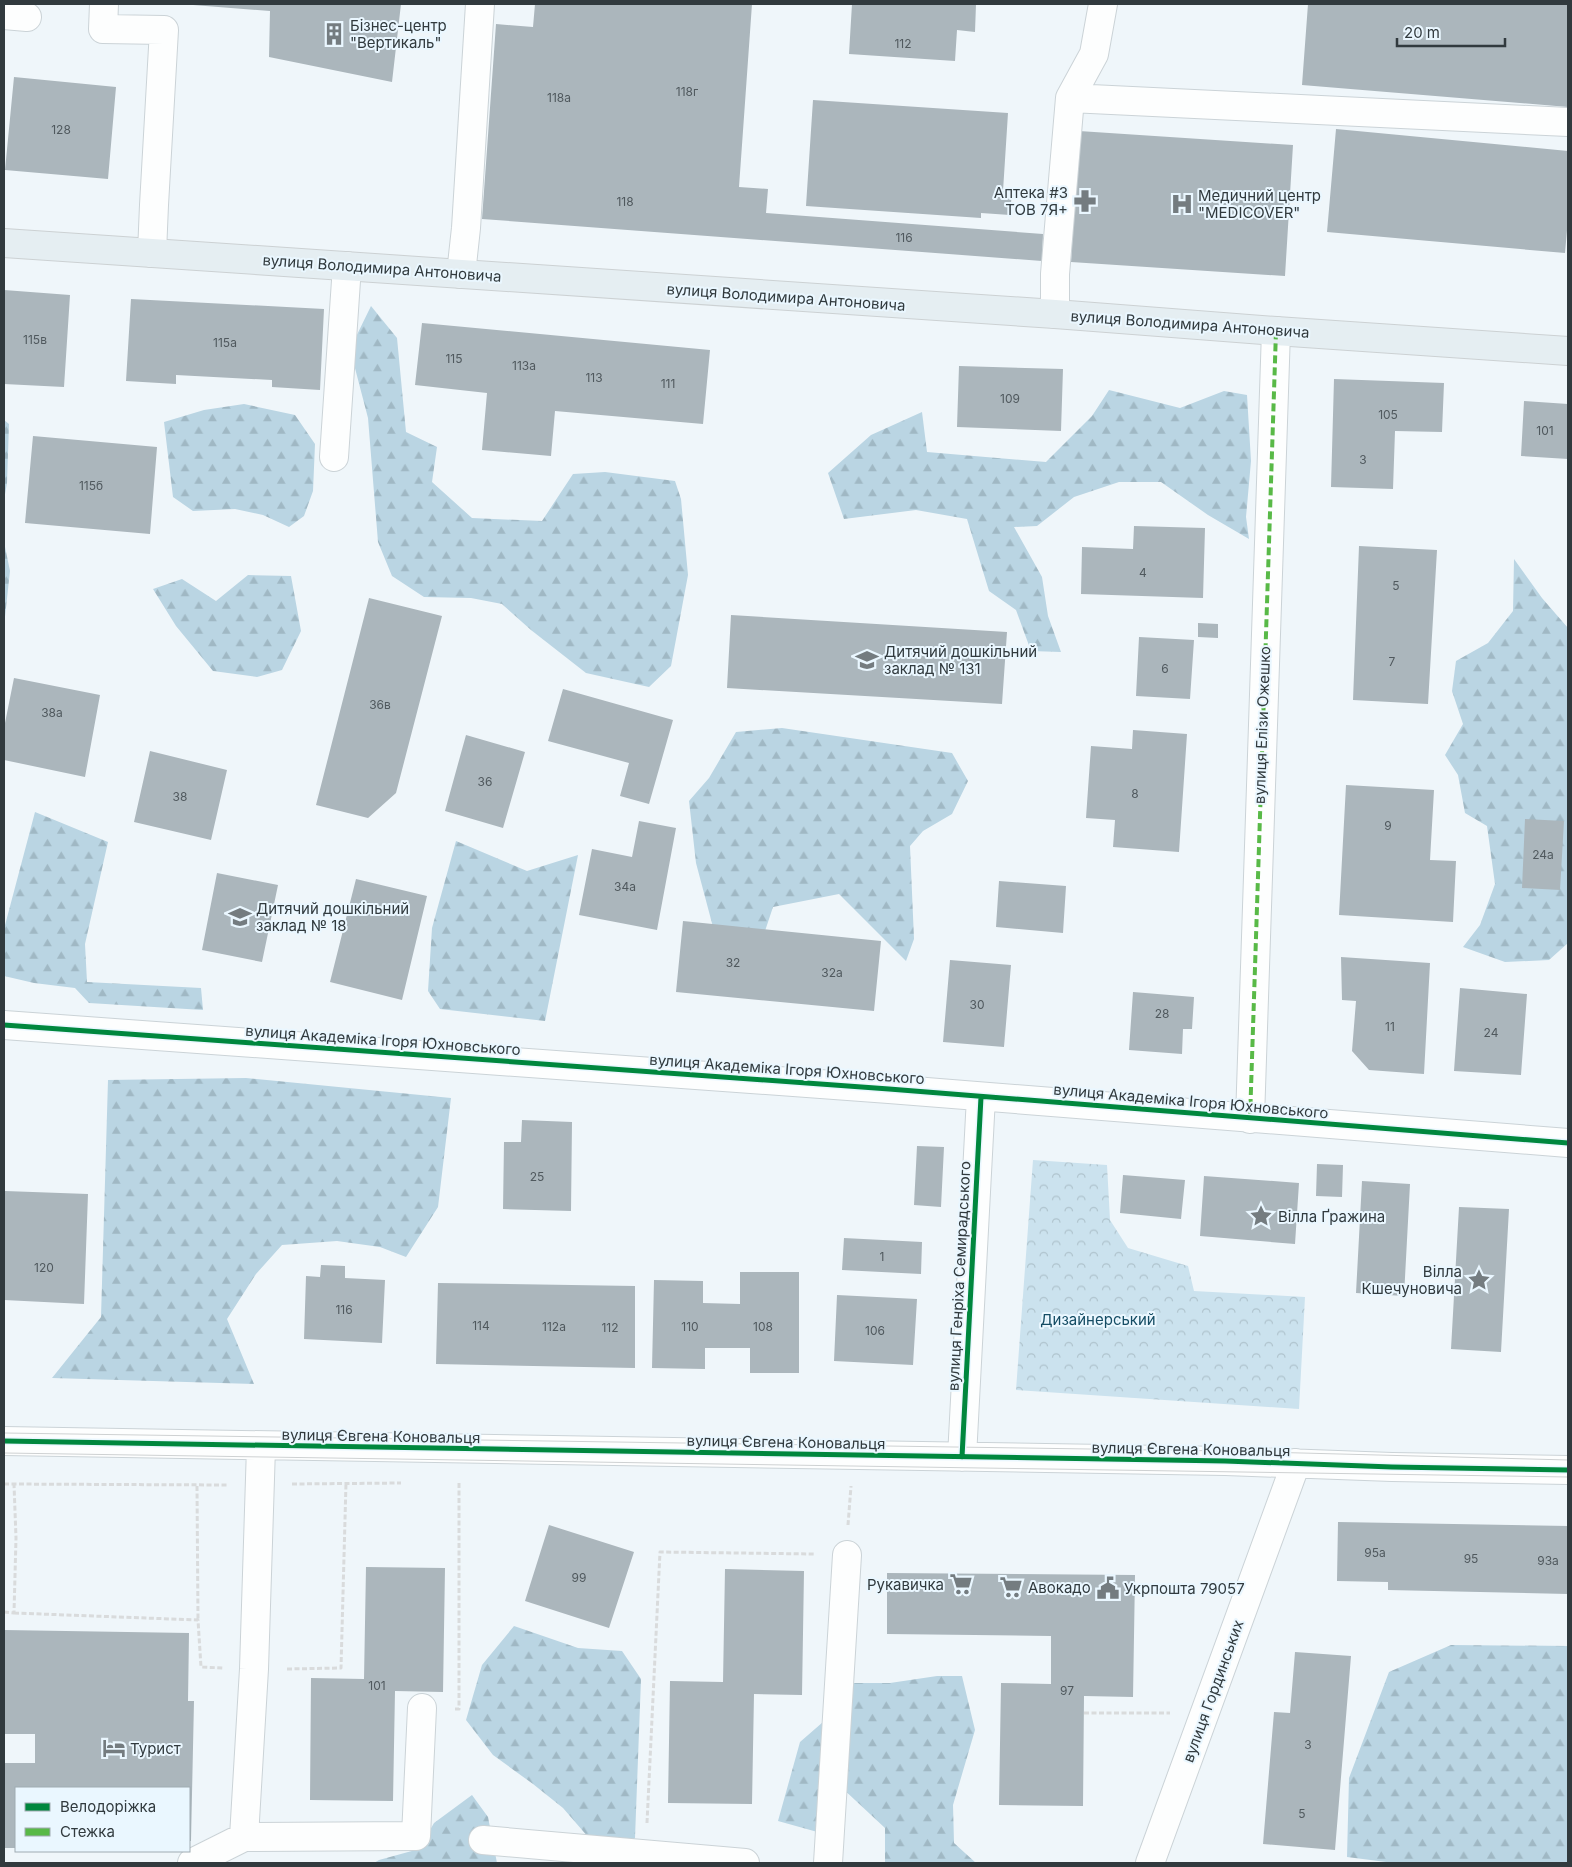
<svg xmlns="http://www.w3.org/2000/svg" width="1572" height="1867" viewBox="0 0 1572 1867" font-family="Inter,sans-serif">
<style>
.forest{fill:url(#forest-firs)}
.park{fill:url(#park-crowns)}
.building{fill:#abb6bc}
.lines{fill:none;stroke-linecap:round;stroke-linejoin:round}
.minor-casing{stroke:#cbd3d7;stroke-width:30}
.major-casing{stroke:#ccd1d3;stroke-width:30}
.path{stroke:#d9dbdc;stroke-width:3;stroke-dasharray:5 2.5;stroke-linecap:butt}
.minor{stroke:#fdfefe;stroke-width:28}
.major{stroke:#e5eef2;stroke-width:28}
.tram{stroke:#ced1d2;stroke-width:1}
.quiet{stroke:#58b947;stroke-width:4;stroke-dasharray:8 4;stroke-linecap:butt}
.cycleway-casing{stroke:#eaf7ff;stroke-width:8}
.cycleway{stroke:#00873e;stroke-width:5}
.labels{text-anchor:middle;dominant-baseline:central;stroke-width:4;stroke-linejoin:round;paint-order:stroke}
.number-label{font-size:12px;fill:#50595e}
.poi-label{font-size:15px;fill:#313a3e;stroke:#eaf7ff;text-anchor:start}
.street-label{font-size:15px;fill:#313a3e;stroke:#eaf7ff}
.park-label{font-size:15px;fill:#144c64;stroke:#eaf7ff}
</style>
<defs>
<pattern id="forest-firs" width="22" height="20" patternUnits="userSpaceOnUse" patternTransform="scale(1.25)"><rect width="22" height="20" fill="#bad5e3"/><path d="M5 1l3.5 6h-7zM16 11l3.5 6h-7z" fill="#a0b8c4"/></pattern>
<pattern id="park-crowns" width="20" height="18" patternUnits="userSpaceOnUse" patternTransform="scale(1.25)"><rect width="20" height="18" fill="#cbe2ee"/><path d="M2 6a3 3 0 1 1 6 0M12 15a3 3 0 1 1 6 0" fill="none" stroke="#afc3cd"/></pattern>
</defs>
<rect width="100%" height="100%" fill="#eff6fa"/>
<path class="forest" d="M371,306L397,338L406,432L437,447L432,482L472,518L542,521L573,474L605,472L675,481L681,499L688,575L671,666L649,687L586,673L531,630L502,604L471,598L424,597L392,576L378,542L368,418L350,349Z
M1109,390L1180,408L1224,391L1247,395L1251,461L1246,517L1249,539L1208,515L1161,482H1119L1074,497L1037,526L1014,527L1042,577L1048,616L1061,652L1031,651L1016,610L989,591L967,519L916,510L844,519L828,473L871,435L922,412L927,452L1046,462L1092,416Z
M244,404L295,415L315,444L313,491L304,516L289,527L263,515L235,509L193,511L173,497L164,422L204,410Z
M4,420L9,424L7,483L4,500Z
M4,542L10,571L4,626Z
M1514,559L1542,598L1568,628V943L1549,960L1505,962L1463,947L1480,925L1495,884L1487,826L1465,813L1458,775L1445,755L1463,724L1452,691L1456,661L1488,643L1513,611Z
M248,575L291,576L301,631L282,670L257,677L213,671L176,626L153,589L182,579L216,601Z
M782,728L952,753L968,781L952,814L923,831L910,846L914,939L906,961L839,894L773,907L762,940L713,927L696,863L689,801L709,778L736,732Z
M35,812L108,842L85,944L87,982L201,988L203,1010L89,1003L75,988L34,983L4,976V929Z
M456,841L527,871L578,855L545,1021L440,1009L428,991L432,928Z
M246,1078L451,1098L438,1207L406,1257L380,1247L337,1241L282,1245L256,1274L227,1319L254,1384L52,1378L101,1317L108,1080Z
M514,1626L578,1648L622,1651L641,1679L635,1838L618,1854L589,1838L563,1808L533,1784L493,1755L466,1720L482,1665Z
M1451,1645L1568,1646V1863H1394L1347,1857L1349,1778L1389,1672Z
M937,1676H962L975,1730L953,1805L954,1843L976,1863H885V1828L840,1786L821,1833L778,1821L800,1742L823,1722L839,1683H890Z
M472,1795L488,1817L497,1863H374L379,1860L419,1849L434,1823Z"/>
<path class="park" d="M1033,1160L1107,1165L1110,1220L1128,1248L1188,1266L1194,1291L1305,1297L1299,1409L1016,1390Z"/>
<path class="building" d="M193,4H401L392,82L269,57L270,11L193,5Z
M535,4H752L739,187L768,189L766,213L1043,234L1042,261L482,219L496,24L533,27Z
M852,4H976L975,32L957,30L955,61L849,54Z
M1308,4H1568V107L1302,85Z
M14,77L116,87L108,179L5,170Z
M813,100L1008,113L1003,191H1012L1010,215L981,213V218L806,206Z
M1336,129L1568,151V219L1565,253L1327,232Z
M1079,131L1293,145L1285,276L1071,262Z
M4,290L70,295L64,387L4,384Z
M131,299L324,309L320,390L272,387V380L176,375V384L126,381Z
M422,323L710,350L703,424L555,411L551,456L482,450L487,393L415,385Z
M959,366L1063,369L1061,431L957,427Z
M1334,379L1444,383L1442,432L1395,431L1393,489L1331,487Z
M1524,401L1568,404V459L1521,456Z
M33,436L157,447L150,534L25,523Z
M1134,526L1205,528L1203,598L1081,594L1082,547L1133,549Z
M1359,546L1437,550L1428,704L1353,700Z
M369,598L442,616L396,793L368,818L316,805Z
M731,615L1007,632L1002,704L727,688Z
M1198,623L1218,624V638L1198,637Z
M1139,637L1194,640L1190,699L1136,696Z
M14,678L100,695L85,777L4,760V728Z
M563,689L673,720L649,804L620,796L629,763L548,741Z
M1133,730L1187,734L1179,852L1113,847L1115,820L1086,818L1091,746L1132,749Z
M466,735L525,752L503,828L445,811Z
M150,751L227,770L211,840L134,822Z
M1346,785L1434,790L1430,860L1456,861L1453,922L1339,915Z
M1525,819L1564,821L1560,890L1522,888Z
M639,821L676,828L657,930L579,915L592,849L632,857Z
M217,873L278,885L262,962L202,950Z
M356,879L427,896L402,1000L330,982Z
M999,881L1066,886L1063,933L996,927Z
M683,921L881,941L874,1011L676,992Z
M1341,957L1430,963L1424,1074L1369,1070L1352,1051L1356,1001L1342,1000Z
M950,960L1011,965L1004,1047L943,1042Z
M1460,988L1527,994L1521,1075L1454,1071Z
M1133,992L1194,997L1192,1029H1183L1182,1054L1129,1050Z
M522,1120L572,1122L571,1211L503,1209L504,1142H521Z
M917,1146L944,1147L941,1207L914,1205Z
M1317,1164L1343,1165L1342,1197L1316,1196Z
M1123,1175L1185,1180L1181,1219L1120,1213Z
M1204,1176L1299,1183L1295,1244L1200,1236Z
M1362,1181L1410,1184L1404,1296L1356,1293Z
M5,1191L88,1194L84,1304L4,1300Z
M1459,1207L1509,1209L1501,1352L1451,1349Z
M844,1238L922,1242L921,1274L842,1270Z
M321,1265L345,1266V1278L385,1280L382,1343L304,1339L306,1276L320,1277Z
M740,1272H799V1373H750V1348H705V1369L652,1368L654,1280L703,1281V1303L740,1304Z
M438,1283L635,1286V1368L436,1364Z
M837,1295L917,1299L913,1365L834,1361Z
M1338,1522L1568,1526V1594L1388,1590V1582L1337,1581Z
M549,1525L634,1552L609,1628L525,1601Z
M366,1567L445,1568L443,1692L395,1691L393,1801L310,1800L311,1678L364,1679Z
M725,1569L804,1571L802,1695L754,1694L752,1804L668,1803L670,1681L723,1682Z
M887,1573L1135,1575L1133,1697L1084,1696L1083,1806L999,1805L1001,1683L1051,1684V1636L887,1634Z
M4,1630L189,1633L188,1701H194L191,1841H189V1788H16V1848H4V1763H35V1734H4Z
M1295,1652L1351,1656L1335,1850L1263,1844L1274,1712L1290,1713Z"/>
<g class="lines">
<defs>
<path id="minor" d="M104,4L103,29L164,30L154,205L152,253
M4,15L27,17
M1070,98L1568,122
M461,274L466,228L480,4
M1055,314V274L1070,98L1094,54L1103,4
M334,457L347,266
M4,1025L889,1089L1568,1143
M1250,1119L1276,331
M4,1441L1225,1461L1392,1467L1568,1470
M962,1457L981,1097
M244,1837L254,1669L261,1447
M483,1840L745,1863
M192,1863L244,1837L416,1836L422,1708
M828,1863L847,1555
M1150,1863L1296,1463"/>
<path id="major" d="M4,243L1055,314L1276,331L1568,351"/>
</defs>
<use href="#minor" class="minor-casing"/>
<use href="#major" class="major-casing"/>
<path class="path" d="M4,1484L228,1485
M292,1484L401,1483
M197,1486L198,1620
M848,1525L851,1486
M4,1612L14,1613L16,1538L14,1484
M14,1613L198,1620L201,1667L223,1668
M287,1669L341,1668L346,1483
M455,1709H459V1482
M1084,1713H1170
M647,1823L660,1552L815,1554"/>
<use href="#minor" class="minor"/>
<use href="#major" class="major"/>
<path class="tram" d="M4,1433L1225,1451L1568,1460
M4,1453L1568,1477"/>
<path class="quiet" d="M1250,1119L1276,331"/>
<defs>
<path id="cycleway" d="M4,1025L889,1089L1568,1143
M4,1441L1225,1461L1392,1467L1568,1470
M962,1457L981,1097"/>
</defs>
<use href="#cycleway" class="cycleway-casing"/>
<use href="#cycleway" class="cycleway"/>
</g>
<defs>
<symbol id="building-bare" viewBox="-9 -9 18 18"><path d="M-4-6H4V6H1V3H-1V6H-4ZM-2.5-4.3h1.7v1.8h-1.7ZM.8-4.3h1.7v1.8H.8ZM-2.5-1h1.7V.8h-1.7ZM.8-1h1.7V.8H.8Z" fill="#747c80" stroke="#eaf7ff" stroke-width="2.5" paint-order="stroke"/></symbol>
<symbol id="pharmacy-bare" viewBox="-9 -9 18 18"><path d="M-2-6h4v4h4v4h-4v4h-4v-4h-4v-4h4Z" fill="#747c80" stroke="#eaf7ff" stroke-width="2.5" paint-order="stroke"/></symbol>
<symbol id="hospital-bare" viewBox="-9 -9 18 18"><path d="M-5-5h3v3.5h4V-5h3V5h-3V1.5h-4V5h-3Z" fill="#747c80" stroke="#eaf7ff" stroke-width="2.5" paint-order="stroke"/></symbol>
<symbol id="school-bare" viewBox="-9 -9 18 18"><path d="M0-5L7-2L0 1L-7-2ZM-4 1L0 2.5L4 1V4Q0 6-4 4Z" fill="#747c80" stroke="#eaf7ff" stroke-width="2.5" paint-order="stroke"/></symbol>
<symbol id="sight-bare" viewBox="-9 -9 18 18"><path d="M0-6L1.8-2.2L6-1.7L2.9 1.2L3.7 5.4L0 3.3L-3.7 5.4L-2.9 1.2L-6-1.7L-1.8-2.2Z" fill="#747c80" stroke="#eaf7ff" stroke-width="2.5" paint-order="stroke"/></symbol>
<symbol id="supermarket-bare" viewBox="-9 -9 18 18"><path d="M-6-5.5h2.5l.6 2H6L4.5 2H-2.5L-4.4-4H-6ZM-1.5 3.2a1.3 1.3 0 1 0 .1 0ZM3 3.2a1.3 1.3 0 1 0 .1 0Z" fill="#747c80" stroke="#eaf7ff" stroke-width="2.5" paint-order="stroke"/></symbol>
<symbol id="civic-bare" viewBox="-9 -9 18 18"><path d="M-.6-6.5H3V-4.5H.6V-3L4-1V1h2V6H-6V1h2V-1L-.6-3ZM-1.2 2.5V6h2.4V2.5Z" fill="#747c80" stroke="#eaf7ff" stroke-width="2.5" paint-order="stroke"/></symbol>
<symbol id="hotel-bare" viewBox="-9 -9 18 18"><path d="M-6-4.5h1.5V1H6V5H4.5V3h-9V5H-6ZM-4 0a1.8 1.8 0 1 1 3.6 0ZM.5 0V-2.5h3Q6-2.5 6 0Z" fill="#747c80" stroke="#eaf7ff" stroke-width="2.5" paint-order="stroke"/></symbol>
</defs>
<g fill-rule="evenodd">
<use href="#building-bare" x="318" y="18" width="32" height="32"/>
<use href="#pharmacy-bare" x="1069" y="185" width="32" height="32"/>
<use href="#hospital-bare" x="1166" y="188" width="32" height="32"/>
<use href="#school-bare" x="851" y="644" width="32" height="32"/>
<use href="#school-bare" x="224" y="901" width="32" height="32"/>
<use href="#sight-bare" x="1245" y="1200" width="32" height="32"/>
<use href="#sight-bare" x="1463" y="1264" width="32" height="32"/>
<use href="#supermarket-bare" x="945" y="1568" width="32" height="32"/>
<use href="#supermarket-bare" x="995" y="1571" width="32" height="32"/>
<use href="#civic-bare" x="1092" y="1572" width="32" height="32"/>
<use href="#hotel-bare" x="98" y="1732" width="32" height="32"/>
</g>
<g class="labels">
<g class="number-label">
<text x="903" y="43">112</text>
<text x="687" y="91">118г</text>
<text x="559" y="97">118а</text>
<text x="61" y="129">128</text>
<text x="625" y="201">118</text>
<text x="904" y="237">116</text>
<text x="35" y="339">115в</text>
<text x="225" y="342">115а</text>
<text x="454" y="358">115</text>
<text x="524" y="365">113а</text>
<text x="594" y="377">113</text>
<text x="668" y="383">111</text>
<text x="1010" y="398">109</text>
<text x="1388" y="414">105</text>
<text x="1545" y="430">101</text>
<text x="1363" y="459">3</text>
<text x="91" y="485">115б</text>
<text x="1143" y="572">4</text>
<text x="1396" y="585">5</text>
<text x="1392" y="661">7</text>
<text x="1165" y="668">6</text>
<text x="380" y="704">36в</text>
<text x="52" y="712">38а</text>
<text x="485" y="781">36</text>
<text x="1135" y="793">8</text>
<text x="180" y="796">38</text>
<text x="1388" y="825">9</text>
<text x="1543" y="854">24а</text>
<text x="625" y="886">34а</text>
<text x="733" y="962">32</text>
<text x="832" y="972">32а</text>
<text x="977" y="1004">30</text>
<text x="1162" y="1013">28</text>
<text x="1390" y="1026">11</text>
<text x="1491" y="1032">24</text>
<text x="537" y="1176">25</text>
<text x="882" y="1256">1</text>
<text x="44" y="1267">120</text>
<text x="344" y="1309">116</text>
<text x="481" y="1325">114</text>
<text x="554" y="1326">112а</text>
<text x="690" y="1326">110</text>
<text x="763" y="1326">108</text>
<text x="610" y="1327">112</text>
<text x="875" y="1330">106</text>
<text x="1375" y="1552">95а</text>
<text x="1471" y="1558">95</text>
<text x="1548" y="1560">93а</text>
<text x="579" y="1577">99</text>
<text x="377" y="1685">101</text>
<text x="1067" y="1690">97</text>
<text x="1308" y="1744">3</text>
<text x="1302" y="1813">5</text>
</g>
<g class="poi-label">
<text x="350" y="25">Бізнес-центр<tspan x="350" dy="17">"Вертикаль"</tspan></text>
<text x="1068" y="192" text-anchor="end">Аптека #3<tspan x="1068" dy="17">ТОВ 7Я+</tspan></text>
<text x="1198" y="195">Медичний центр<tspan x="1198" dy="17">"MEDICOVER"</tspan></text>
<text x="884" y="651">Дитячий дошкільний<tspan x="884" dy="17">заклад № 131</tspan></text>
<text x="256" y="908">Дитячий дошкільний<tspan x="256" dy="17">заклад № 18</tspan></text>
<text x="1278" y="1216">Вілла Ґражина</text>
<text x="1462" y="1271" text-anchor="end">Вілла<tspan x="1462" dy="17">Кшечуновича</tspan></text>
<text x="944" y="1584" text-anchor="end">Рукавичка</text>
<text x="1028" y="1587">Авокадо</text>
<text x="1124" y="1588">Укрпошта 79057</text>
<text x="130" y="1748">Турист</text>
</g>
<g class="street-label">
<text transform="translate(382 268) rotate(4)">вулиця Володимира Антоновича</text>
<text transform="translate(786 297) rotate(4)">вулиця Володимира Антоновича</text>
<text transform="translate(1190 324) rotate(4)">вулиця Володимира Антоновича</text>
<text transform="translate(1262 725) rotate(-88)">вулиця Елізи Ожешко</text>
<text transform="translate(383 1040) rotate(4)">вулиця Академіка Ігоря Юхновського</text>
<text transform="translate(787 1069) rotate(4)">вулиця Академіка Ігоря Юхновського</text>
<text transform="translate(1191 1101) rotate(5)">вулиця Академіка Ігоря Юхновського</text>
<text transform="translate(959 1276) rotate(-87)">вулиця Генріха Семирадського</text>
<text transform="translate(381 1436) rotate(1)">вулиця Євгена Коновальця</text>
<text transform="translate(786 1442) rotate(1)">вулиця Євгена Коновальця</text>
<text transform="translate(1191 1449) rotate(1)">вулиця Євгена Коновальця</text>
<text transform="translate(1213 1691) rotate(-70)">вулиця Гординських</text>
</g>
<g class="park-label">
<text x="1098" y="1319">Дизайнерський</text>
</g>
</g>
<rect width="1572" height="1867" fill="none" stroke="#313a3e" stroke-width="10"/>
<rect x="15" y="1787" width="175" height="65" fill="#eaf7ff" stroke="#a0abb2"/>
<rect x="25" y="1803" width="25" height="8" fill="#00873e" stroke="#a0abb2"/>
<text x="60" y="1812" font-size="15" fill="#313a3e">Велодоріжка</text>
<rect x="25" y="1828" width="25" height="8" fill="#58b947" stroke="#a0abb2"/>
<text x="60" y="1837" font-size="15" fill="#313a3e">Стежка</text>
<path d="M1397 38v8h108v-8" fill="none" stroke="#313a3e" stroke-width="2.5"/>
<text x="1404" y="38" font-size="15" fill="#313a3e" stroke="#eaf7ff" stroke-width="4" paint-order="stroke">20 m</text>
</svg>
